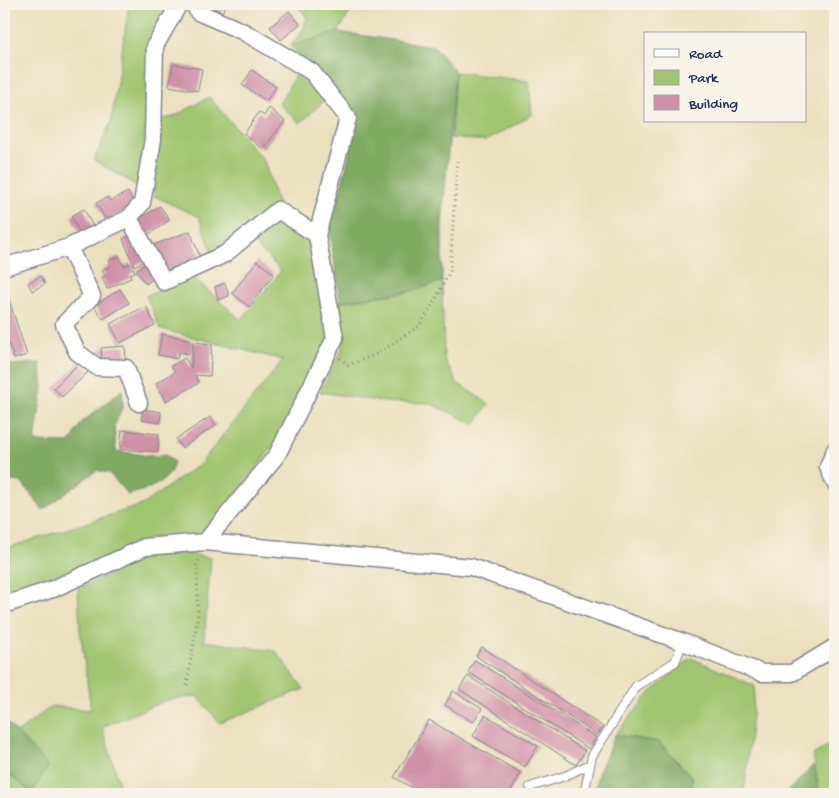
<svg xmlns="http://www.w3.org/2000/svg" width="839" height="798" viewBox="0 0 839 798" font-family="'Gochi Hand',sans-serif">
<style>
.green{fill:#a0c56f;stroke:#5e7a66}
.forest{fill:#80aa62;stroke:#4e6c60}
.building{fill:#cf91a7}
.lines{fill:none;stroke-linecap:round;stroke-linejoin:round}
.lane-casing{stroke:#83888e;stroke-width:10}
.street-casing{stroke:#83888e;stroke-width:19}
.path{stroke:#83888e;stroke-width:3;stroke-dasharray:1 4;stroke-linecap:butt}
.lane{stroke:#fff;stroke-width:8}
.street{stroke:#fff;stroke-width:16}
</style>
<rect width="100%" height="100%" fill="#f7f3e8"/>
<filter id="ink" filterUnits="userSpaceOnUse"><feTurbulence type="fractalNoise" baseFrequency=".02" numOctaves="2"/><feDisplacementMap in="SourceGraphic" scale="10" xChannelSelector="R" yChannelSelector="G"/><feConvolveMatrix kernelMatrix="1 2 1 2 8 2 1 2 1" color-interpolation-filters="sRGB"/></filter>
<filter id="wash" filterUnits="userSpaceOnUse"><feTurbulence type="fractalNoise" baseFrequency=".0096" numOctaves="4" result="noise"/><feDisplacementMap in="SourceGraphic" scale="20" xChannelSelector="R" yChannelSelector="G"/><feGaussianBlur stdDeviation="1.12" result="paint"/><feColorMatrix in="noise" values="0 0 0 0 0 0 0 0 0 0 0 0 0 0 0 0 0 1.4 0 .05"/><feComposite in="paint" operator="in"/></filter>
<g filter="url(#wash)">
<rect width="100%" height="100%" fill="#ebe0be"/>
<path class="green" d="M129,4H169L149,59L147,116L139,187L94,160L111,122Z
M297,4H355L338,32L290,46L303,30L307,18Z
M298,70L309,77L326,99L300,123L279,104Z
M455,72L529,81L532,115L486,141L451,138Z
M209,97L264,161L278,205L213,254L199,217L154,196L161,119L173,117Z
M277,217L311,240L328,341L279,439L202,537L151,538L46,585L4,599V549L142,505L200,464L283,360L160,329L146,296L192,276L241,320L281,271L250,240Z
M442,281L444,358L457,383L489,404L475,424L429,403L384,402L320,392L342,350L340,302L412,291Z
M180,552L211,558L204,641L276,651L304,689L220,723L197,696L167,700L102,727L119,783L111,794H4V770L32,793L48,766L17,733L52,706L91,710L80,630L78,589L147,556Z
M691,658L755,686L744,794H689L693,778L659,742L615,735L651,692Z
M835,741V794H820L813,755Z"/>
<path class="forest" d="M338,32L434,46L455,72L442,223V281L412,291L340,302L330,231L358,120L290,46Z
M40,363L43,387L35,442L70,443L81,423L122,390L123,406L114,426L116,451L150,456L165,455L174,462C170,484 147,489 128,495L109,473L97,470L43,510L21,482L4,480V369L5,365Z
M4,719L48,766L32,793L4,770Z
M615,735L659,742L693,779L689,794H594L598,774Z
M813,765L820,794H786Z"/>
<g id="blocks">
<path class="building" d="M207,4H227L222,12Z
M289,11L300,24L281,40L270,27Z
M173,64L202,69L198,91L169,86Z
M252,70L276,87L266,101L242,85Z
M269,108L285,121L263,149L244,134L259,112L264,116Z
M128,192L135,206L106,221L96,203L108,197L110,201Z
M160,206L170,220L146,236L136,221Z
M84,209L94,229L81,235L71,216Z
M190,231L200,257L164,271L154,245Z
M134,234L146,260L134,266L123,239Z
M119,256L124,266L130,263L135,272L130,274L131,278L107,289L102,277L105,276L102,270L111,266L109,261Z
M257,261L274,274L249,307L232,293Z
M147,262L157,276L146,284L136,271Z
M41,276L45,284L32,291L28,283Z
M225,283L229,296L218,300L215,287Z
M4,285L27,355L14,359L4,327Z
M120,289L129,303L103,319L94,306Z
M146,306L155,325L120,343L110,324Z
M162,334L191,340L189,354L179,352L177,359L158,355Z
M193,342L212,344L210,376L195,375L199,383L166,401L156,383L175,372L171,366L185,358L191,368Z
M125,346L126,361L102,362L101,348Z
M80,362L89,371L62,397L54,388Z
M143,409L161,412L160,423L141,420Z
M210,417L216,425L182,448L176,439Z
M122,430L159,434L158,452L120,449Z
M482,647L603,727L597,735L476,656Z
M475,660L596,737L589,749L468,672Z
M468,676L585,751L576,765L459,689Z
M453,691L482,709L473,722L445,705Z
M485,715L538,746L525,767L473,736Z
M429,720L521,773L509,794H422L394,777Z"/>
</g>
</g>
<g filter="url(#ink)">
<use href="#blocks" fill-opacity="0" stroke="#83888e" stroke-width="1"/>
<g class="lines">
<defs>
<path id="lane" d="M530,787L565,776L590,764
M584,794L592,756L636,686L675,662L683,642"/>
<path id="street" d="M179,4L155,46L153,139L142,203L129,218L164,282L225,254L278,210L317,235
M194,4L198,12L244,32L312,72L348,118L317,235L335,338L277,455L205,542
M69,247L92,296L64,324L77,352L97,367L126,368L139,403
M4,267L69,247L129,218
M835,450L828,467L835,483
M4,605L53,589L145,547L205,542L471,567L683,642L762,673H792L835,647"/>
</defs>
<use href="#lane" class="lane-casing"/>
<use href="#street" class="street-casing"/>
<path class="path" d="M835,308L833,320L835,327
M340,358L348,365L377,354L419,326L433,304L450,271L457,161
M187,685L198,614L197,565L200,557"/>
<use href="#lane" class="lane"/>
<use href="#street" class="street"/>
</g>
</g>
<rect width="839" height="798" fill="none" stroke="#f7f3e8" stroke-width="20"/>
<rect x="644" y="32" width="162" height="90" fill="#f7f3e8" stroke="#9fa5b1"/>
<rect x="654" y="49" width="25" height="8" fill="#ffffff" stroke="#9fa5b1"/>
<text x="689" y="58" font-size="15" fill="#1b2f5e">Road</text>
<rect x="654" y="70" width="25" height="15" fill="#a0c56f" stroke="#9fa5b1"/>
<text x="689" y="82" font-size="15" fill="#1b2f5e">Park</text>
<rect x="654" y="95" width="25" height="15" fill="#cf91a7" stroke="#9fa5b1"/>
<text x="689" y="108" font-size="15" fill="#1b2f5e">Building</text>
</svg>
